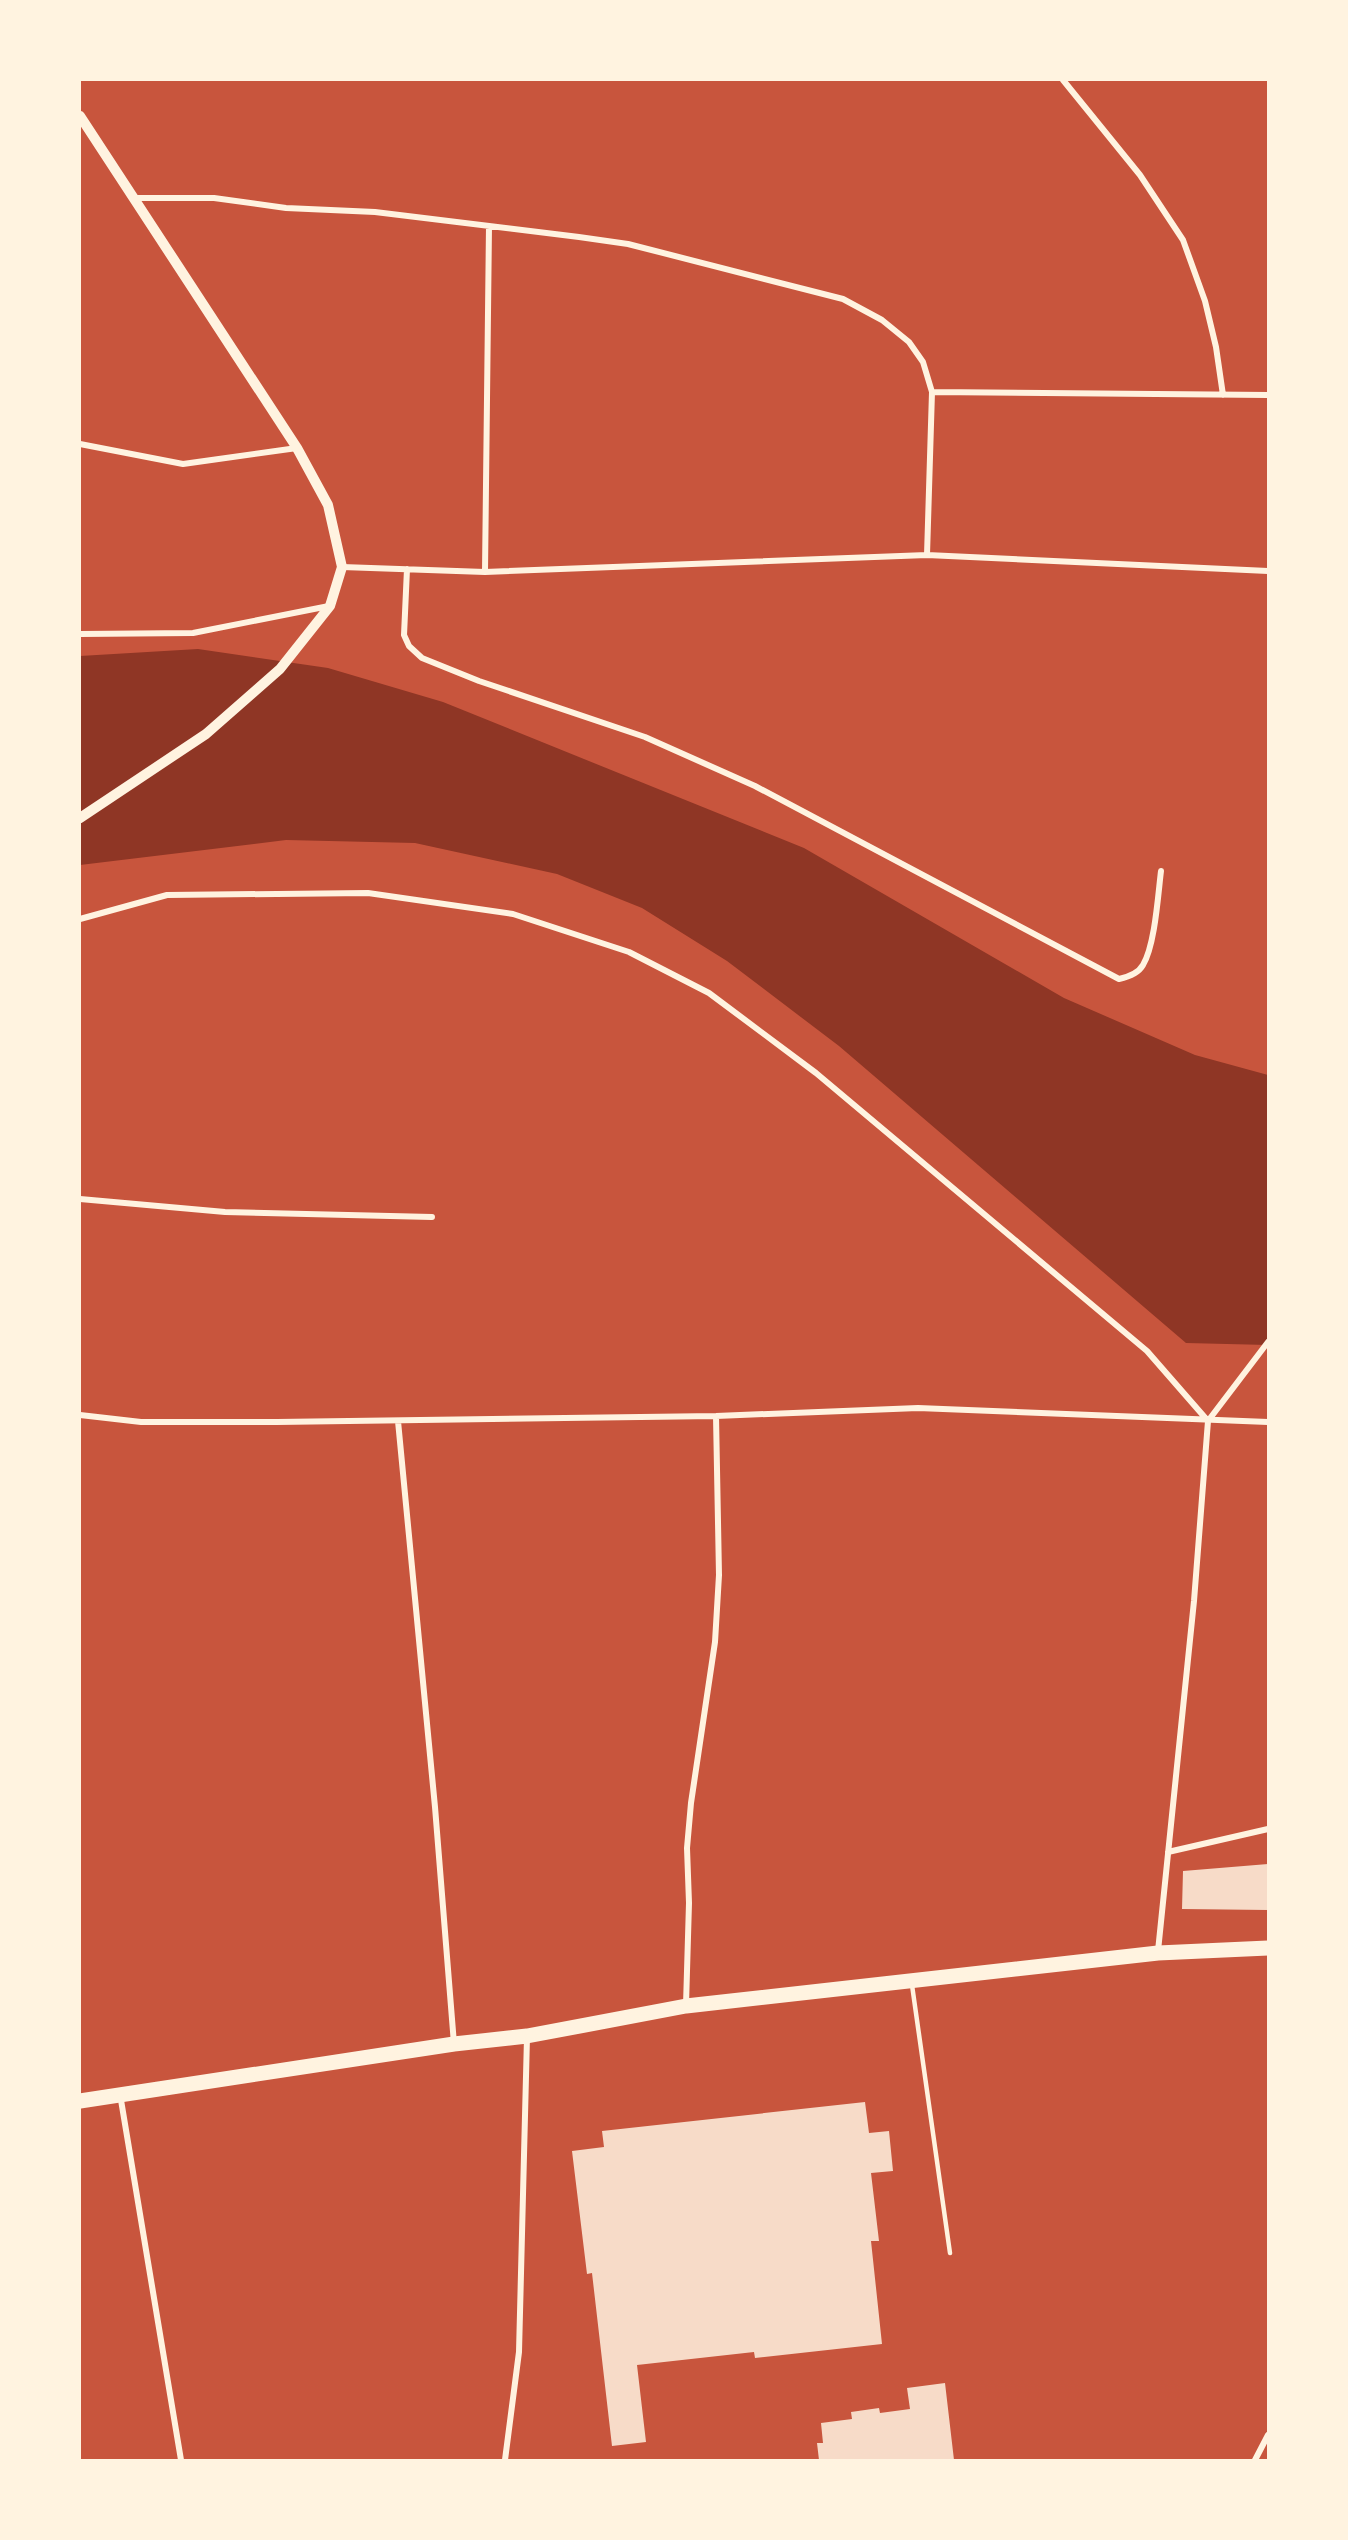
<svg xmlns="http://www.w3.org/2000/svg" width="1348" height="2540" viewBox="0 0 1348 2540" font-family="'Public Sans',sans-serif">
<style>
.water{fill:#8f3625}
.building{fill:#f7dbc8}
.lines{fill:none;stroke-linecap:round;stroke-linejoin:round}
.service{stroke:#fff3e0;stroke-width:4.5}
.minor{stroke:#fff3e0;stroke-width:6}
.tertiary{stroke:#fff3e0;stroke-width:10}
.primary{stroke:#fff3e0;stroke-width:15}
</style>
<rect width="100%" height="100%" fill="#c8553d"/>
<path class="water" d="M198,649L328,668L443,702L804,848L1064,998L1195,1055L1268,1075V1345L1186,1343L839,1046L727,961L642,908L557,874L415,843L286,840L80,865V656Z"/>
<path class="building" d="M1268,1864V1910L1182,1909L1183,1871Z
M865,2102L869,2133L889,2131L893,2171L871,2173L879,2241H871L882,2344L755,2358L754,2352L637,2365L646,2442L612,2446L592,2273L587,2274L572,2151L604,2147L602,2131Z
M945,2383L954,2460H819L817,2443H823L821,2423L852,2419L851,2412L879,2408L880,2413L910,2409L907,2388Z"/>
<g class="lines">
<path class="service" d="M912,1985L950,2253"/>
<path class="minor" d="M1063,80L1140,175L1183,240L1205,301L1216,347L1223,395
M134,198H214L286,208L375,212L579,237L628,244L843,299L882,320L909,342L923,362L932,392L927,555
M932,392L1268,395
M80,444L183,464L297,448
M342,567L485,572L927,555L1268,571
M407,569L404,635L409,646L422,658L479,681L645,737L755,786L1119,979C1128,977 1138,974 1143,965C1155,945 1158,895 1161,871
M485,572L489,226
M80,634L193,633L329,606
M80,919L167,895L368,893L513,914L629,952L709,993L816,1073L1147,1351L1208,1421
M80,1199L225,1212L432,1217
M80,1415L141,1422H277L716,1416L918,1408L1268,1422
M398,1421L435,1807L454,2044
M1168,1852L1268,1829
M1158,1951L1194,1601L1208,1421L1268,1342
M686,2005L689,1903L687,1848L691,1803L715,1642L719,1575L716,1416
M120,2094L181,2460
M505,2460L519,2352L527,2037
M1255,2460L1268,2435"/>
<path class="tertiary" d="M80,116L297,448L328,505L342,567L330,606L280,669L206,734L80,818"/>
<path class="primary" d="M80,2101L454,2044L527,2036L686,2006L1158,1953L1268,1948"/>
</g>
<rect width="1348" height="2540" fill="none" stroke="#fff3e0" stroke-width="162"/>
</svg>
